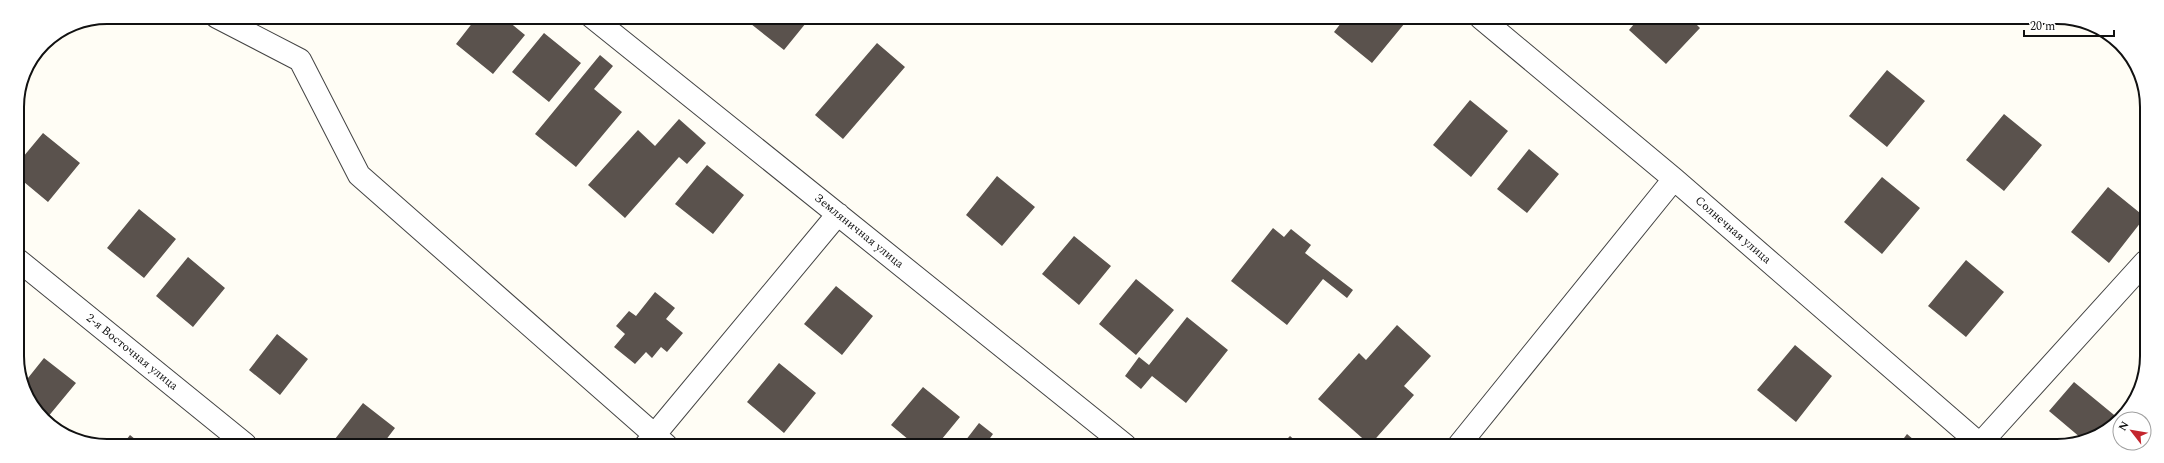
<svg xmlns="http://www.w3.org/2000/svg" width="2164" height="463" viewBox="0 0 2164 463" font-family="Spectral,serif">
<style>
.building{fill:#5a524d}
.lines{fill:none;stroke-linecap:round;stroke-linejoin:round}
.minor-casing{stroke:#444;stroke-width:24}
.minor{stroke:#fff;stroke-width:22}
.labels{text-anchor:middle;dominant-baseline:central;stroke-width:4;stroke-linejoin:round;paint-order:stroke}
.street-label{font-size:12px;fill:#111;stroke:#fff}
.rim{fill:none;stroke:#111;stroke-width:2}
</style>
<rect width="100%" height="100%" fill="#fffdf5"/>
<path class="building" d="M477,17H503L525,35L493,74L456,44Z
M748,18H810L784,50L746,20Z
M1345,18H1409L1372,63L1334,32Z
M1639,18H1690L1700,28L1666,64L1629,30Z
M544,33L581,63L549,102L512,72Z
M877,43L905,67L843,139L815,115Z
M600,55L613,66L594,89L622,112L576,167L535,134Z
M1887,70L1925,101L1887,147L1849,116Z
M1470,100L1508,131L1471,177L1433,145Z
M2004,114L2042,145L2004,191L1966,160Z
M679,119L706,143L687,164L679,157L625,218L588,185L638,130L655,146Z
M43,133L80,163L48,202L18,177V163Z
M1529,149L1559,174L1527,213L1497,189Z
M707,165L744,195L713,234L675,204Z
M997,176L1035,207L1002,246L966,215Z
M1882,177L1920,208L1882,254L1844,222Z
M2108,187L2145,217L2109,263L2071,232Z
M139,209L176,239L144,278L107,248Z
M1273,228L1284,237L1291,229L1311,245L1305,253L1353,290L1347,298L1323,279L1287,325L1231,281Z
M1074,236L1111,266L1079,305L1042,274Z
M188,257L225,288L193,327L156,296Z
M1966,260L2004,292L1966,337L1928,306Z
M1136,279L1174,310L1136,355L1099,324Z
M836,286L873,316L842,355L804,324Z
M655,292L675,308L666,319L683,333L667,352L661,347L652,358L646,352L635,364L614,347L625,334L616,326L629,311L636,316Z
M1187,317L1228,350L1186,403L1152,376L1141,389L1125,376L1139,357L1149,365Z
M1397,325L1431,356L1404,386L1414,395L1370,445L1318,399L1359,353L1366,360Z
M277,334L308,359L280,395L249,370Z
M1795,345L1832,376L1796,422L1757,390Z
M44,358L76,383L47,418L39,411L24,383Z
M779,363L816,393L784,433L747,402Z
M2074,382L2119,419L2116,424L2081,438L2049,411Z
M923,387L960,417L937,445H915L891,425Z
M363,403L395,428L382,445H342L335,439Z
M979,423L993,434L985,445H962Z
M1907,434L1921,446H1898Z
M130,435L141,444H123Z
M1290,436L1300,445H1281Z"/>
<g class="lines">
<defs>
<path id="minor" d="M217,17L300,60L359,175L666,445
M592,17L1125,445
M1481,18L1674,179L1982,446
M18,260L245,444
M1980,444L2145,262
M646,445L838,214
M1459,445L1674,179"/>
</defs>
<use href="#minor" class="minor-casing"/>
<use href="#minor" class="minor"/>
</g>
<g class="labels">
<g class="street-label">
<text transform="translate(1733 230) rotate(41)">Солнечная улица</text>
<text transform="translate(859 231) rotate(39)">Земляничная улица</text>
<text transform="translate(132 352) rotate(39)">2-я Восточная улица</text>
</g>
</g>
<path d="M0 0H2164V463H0ZM107 24H2057A83 83 0 0 1 2140 107V356A83 83 0 0 1 2057 439H107A83 83 0 0 1 24 356V107A83 83 0 0 1 107 24Z" fill="#fff" fill-rule="evenodd"/>
<path class="rim" d="M107 24H2057A83 83 0 0 1 2140 107V356A83 83 0 0 1 2057 439H107A83 83 0 0 1 24 356V107A83 83 0 0 1 107 24Z"/>
<g transform="translate(2132 431) rotate(301)"><circle r="19" fill="#ffffff" stroke="#a0a0a0"/>
<path d="M0-3L7 15L0 10L-7 15Z" fill="#c4262e"/>
<text y="-6" font-size="11" font-weight="bold" text-anchor="middle" fill="#111111">N</text>
</g>
<path d="M2024 30v6h90v-6" fill="none" stroke="#111111" stroke-width="2"/>
<text x="2030" y="30" font-size="12" fill="#111111" stroke="#ffffff" stroke-width="3" paint-order="stroke">20 m</text>
</svg>
